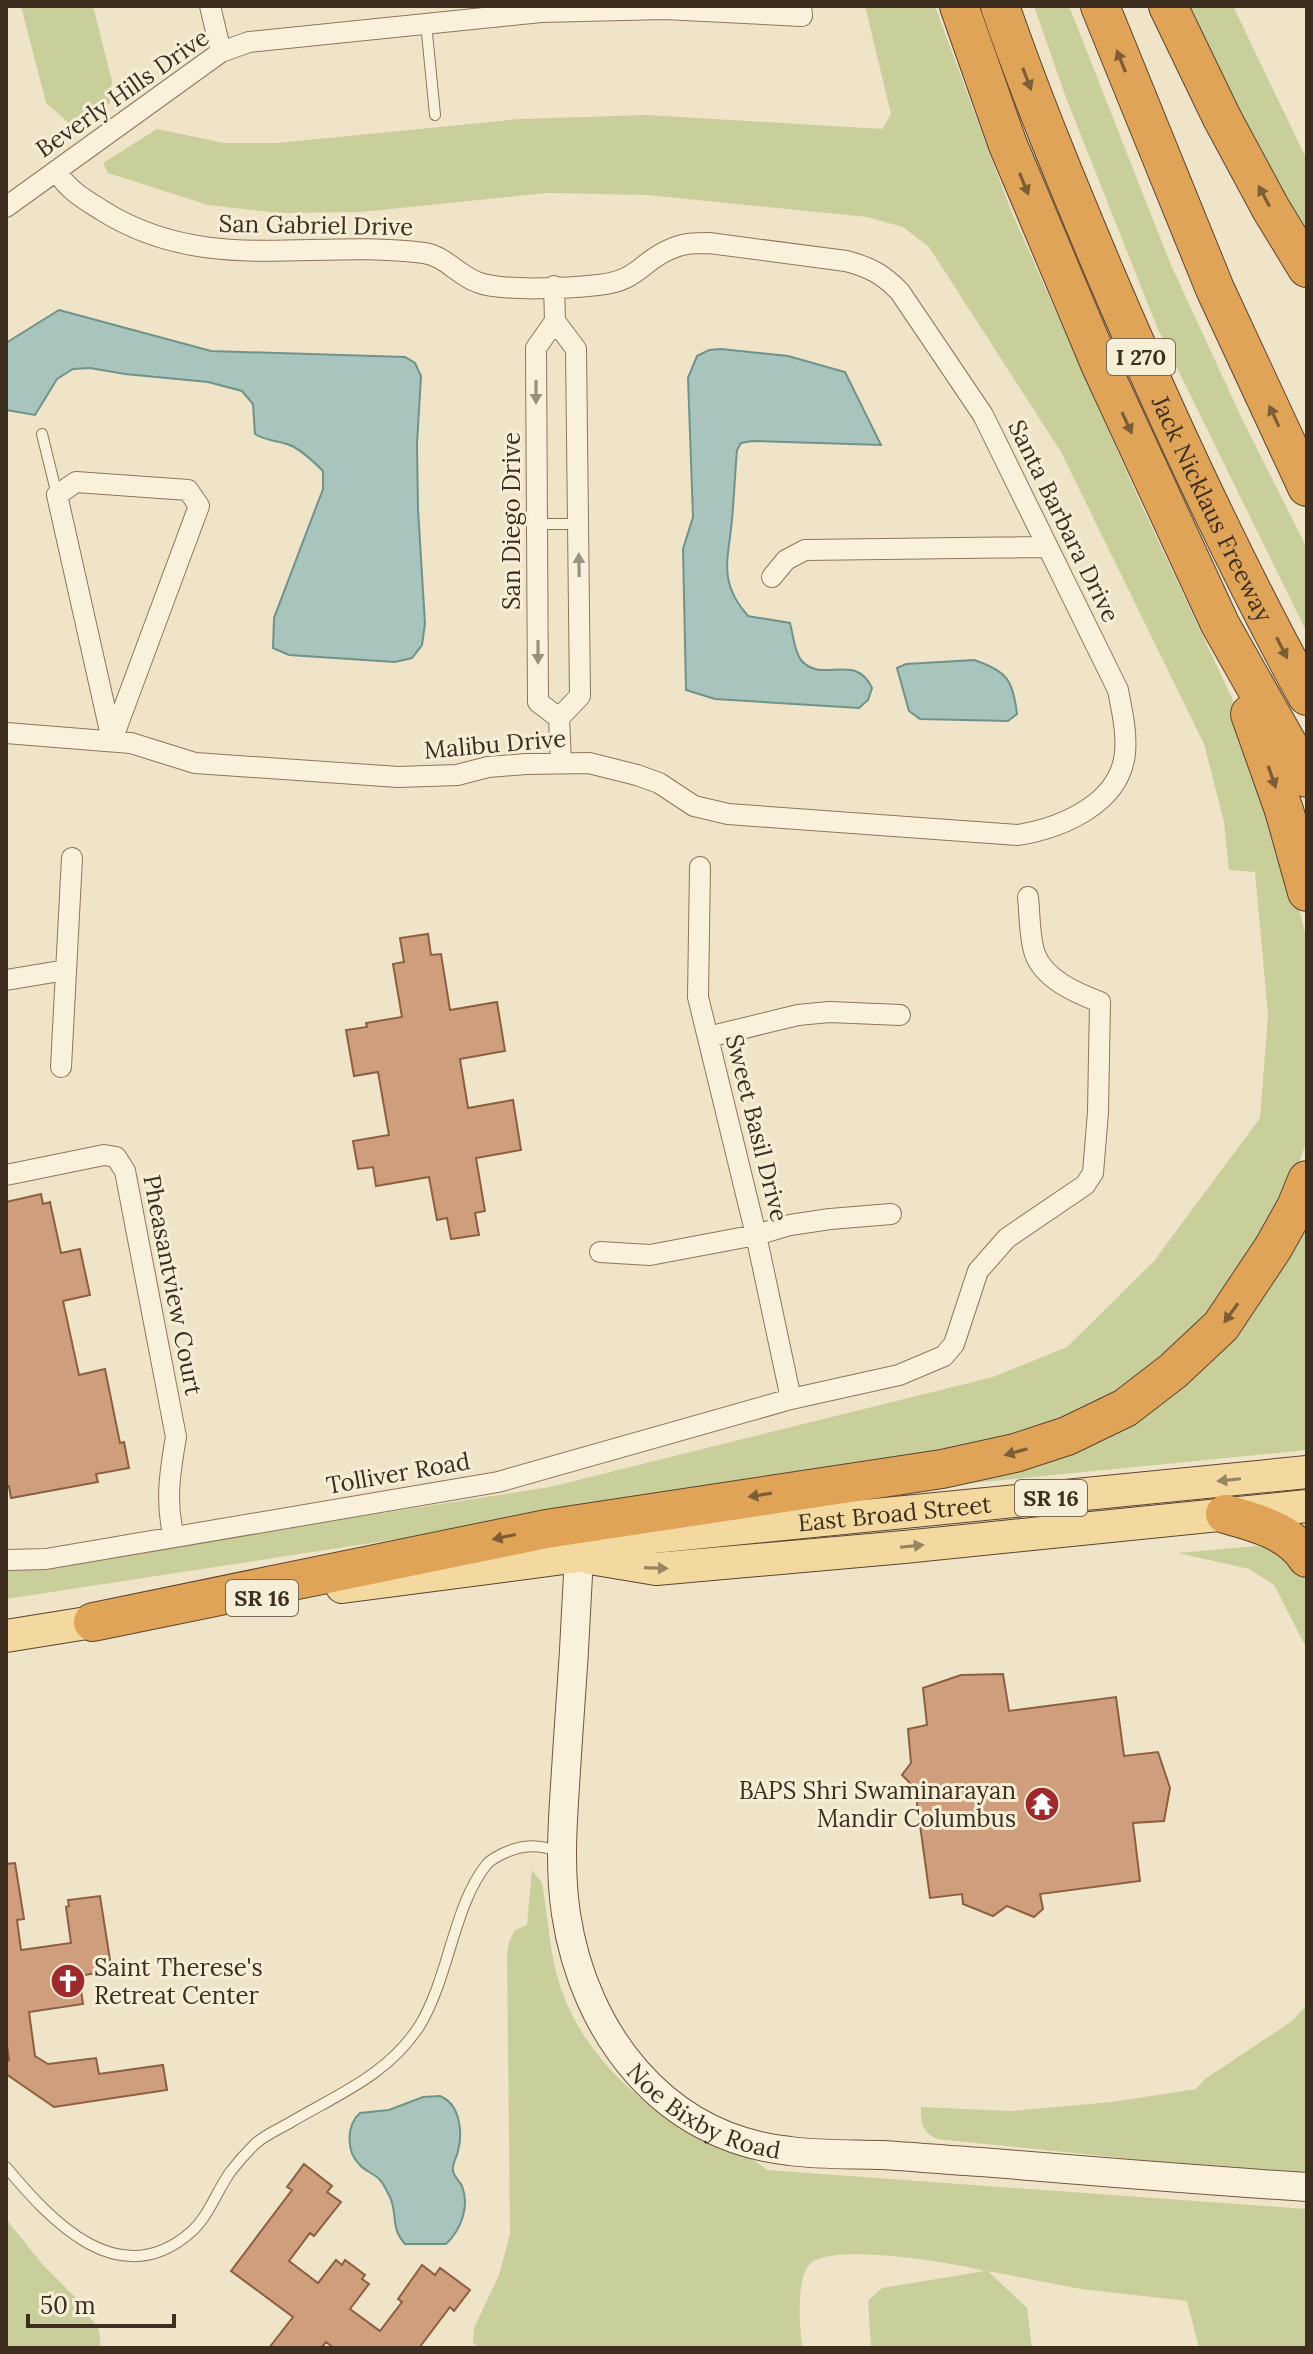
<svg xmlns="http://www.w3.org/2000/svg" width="1313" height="2354" viewBox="0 0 1313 2354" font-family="Lora,serif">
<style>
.green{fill:#c9cf9b}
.water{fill:#a9c4bc;stroke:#6f938a;stroke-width:2}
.building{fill:#cf9f7d;stroke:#8d5f41;stroke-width:2}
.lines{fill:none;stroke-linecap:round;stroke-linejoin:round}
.lane-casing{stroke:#8d765c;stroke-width:12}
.street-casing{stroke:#8d765c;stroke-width:22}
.secondary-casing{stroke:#6f573f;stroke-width:30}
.primary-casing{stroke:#5b4430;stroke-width:34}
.highway-casing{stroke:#5b4430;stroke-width:40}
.lane{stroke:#faf1dc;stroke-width:10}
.street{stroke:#faf1dc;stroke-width:20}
.secondary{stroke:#faf1dc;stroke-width:28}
.primary{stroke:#f3d9a0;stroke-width:32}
.highway{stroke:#e0a458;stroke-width:38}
.oneway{fill:#7e5d36}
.oneway2{fill:#9c907e}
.oneway3{fill:#988460}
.labels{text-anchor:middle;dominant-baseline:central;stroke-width:6;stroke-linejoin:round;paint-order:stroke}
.shield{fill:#f7eed8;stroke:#756857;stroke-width:2}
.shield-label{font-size:22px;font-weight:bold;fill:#3d2e20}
.street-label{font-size:24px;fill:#3d2e20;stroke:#f7eed8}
.poi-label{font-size:24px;fill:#3d2e20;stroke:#f7eed8;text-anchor:end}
</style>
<rect width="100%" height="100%" fill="#f0e4c8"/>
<path class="green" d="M21,6H93L112,81L110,103L69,123L46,103Z
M865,6H935L1010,208L1140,502L1238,711L1288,862L1307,941V1139L1288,1197L1227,1301L1126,1390L991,1448L6,1599V1569L16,1570L550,1487L993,1377L1067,1347L1154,1261L1260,1118L1268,1015L1255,872L1229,870L1224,822L1204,744L1061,452L929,247L903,227L867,217L647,195L546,193L361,212L279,213L208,205L108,173L103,163L157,129L224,143H277L519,119L647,115L882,129L891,114Z
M1034,6H1069L1171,265L1244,423L1307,548V633L1157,327L1065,95Z
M1186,6H1233L1307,160V238L1222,85Z
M1307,1204V1450L872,1493L1110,1423Z
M1267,1545L1301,1571L1307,1586V1649L1274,1585L1249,1569L1178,1553Z
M532,1870L542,1883C548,1915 549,1948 558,1979C575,2039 623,2091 675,2122C705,2140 741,2148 767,2170L1307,2209V2348H1199L1187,2301L1081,2289L988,2271L1027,2308L1032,2348H871L868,2301L882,2288L985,2271C955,2263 831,2242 810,2264C796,2278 799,2329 803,2348H478L473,2342L474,2328L499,2275L510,2234L507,1955L509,1942L515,1930L527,1925Z
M1307,2005V2177L937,2139C921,2131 921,2123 921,2107L1011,2111L1112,2102L1196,2089L1205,2079L1292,2021Z
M6,2219L43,2265L77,2299L99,2330L101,2348H6Z"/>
<path class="water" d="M59,310L211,351L405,357L415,363L421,376L417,444L418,509L425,624L422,645L412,658L395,662L289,655L273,648L274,618L323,489V471C314,462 304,452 292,446C280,440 267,442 255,434L253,404L242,391L208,382L125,374L90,368L73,369L57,379L35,415L6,410V343Z
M721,349L788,356L845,372L881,445L752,441L741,443L737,450C735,473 734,497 732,520C728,561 718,582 748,616L790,623C793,634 794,651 801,660C822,685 855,651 872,688L868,700L859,708L715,699L686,690L683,549L693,517L688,378L697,356L709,350Z
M974,660C1007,671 1013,680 1017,714L1008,721L920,719L909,711L897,668L906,664Z
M440,2096C460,2104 463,2132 458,2151C457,2157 452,2164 453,2170C453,2176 459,2180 462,2186C470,2206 461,2230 446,2244H405C390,2227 398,2215 390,2197C387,2192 384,2184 380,2180C375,2174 365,2171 360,2165C346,2152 346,2125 360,2113L389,2110L423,2097Z"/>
<path class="building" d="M428,934L431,955L441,954L450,1010L497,1002L505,1051L460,1059L468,1108L513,1100L521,1150L476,1158L485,1211L475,1213L479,1235L451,1239L447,1218L437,1220L429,1177L376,1186L373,1167L358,1169L353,1141L389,1135L378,1072L354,1076L346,1030L367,1027L366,1023L402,1017L393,964L404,962L400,938Z
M41,1194L43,1204L50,1202L61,1253L80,1249L90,1295L63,1301L79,1375L105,1369L120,1443L124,1442L129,1468L96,1474L98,1482L11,1498L9,1486L6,1487V1202Z
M1003,1674L1009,1711L1116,1697L1124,1756L1158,1752L1170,1788L1164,1821L1133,1823L1140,1881L1040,1894L1043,1909L1034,1917L1007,1906L993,1916L963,1904L962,1894L930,1898L915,1788L902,1775L911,1763L908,1729L927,1725L923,1688L961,1675Z
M15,1863L24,1919L17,1920L21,1950L71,1943L66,1907L69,1906L68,1900L100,1896L110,1960L105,1961L96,1973L79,1976L83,2004L29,2012L35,2056L48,2064L96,2058L99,2074L163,2065L167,2090L54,2107L6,2074V2062L9,2060L6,2038V1864Z
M304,2164L332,2186L327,2192L341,2202L314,2236L310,2233L289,2261L318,2283L336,2260L342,2265L345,2260L365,2275L362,2279L369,2284L350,2309L380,2331L402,2302L398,2299L422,2265L435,2275L440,2268L470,2290L454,2311L450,2307L419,2348H334L326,2342L321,2348H269L293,2317L231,2271L292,2190L287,2187Z"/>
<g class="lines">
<defs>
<path id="lane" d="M426,23L435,115
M42,434L57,495
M537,524H578
M6,2167C51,2221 119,2295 191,2232C209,2216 217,2190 231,2171C238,2162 247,2152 255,2144C265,2135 279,2129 291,2122C339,2094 389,2074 420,2025C449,1977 454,1904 487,1864C491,1859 497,1857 502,1854C523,1844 538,1844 560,1852"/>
<path id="street" d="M210,6L221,52
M6,207L221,52L249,42L541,12L664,9L802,16L801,6
M554,286L555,321L576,349L580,696L559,718L561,763
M555,321L536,348L538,702L559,718
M76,482L188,490L199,506L112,740L57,495Z
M772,577L786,560L805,550L1046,547
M6,733L131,743L195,763L398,777L457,775L488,767L526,764L589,763L637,775L659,783L694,806L728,814L1018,835C1061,828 1120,804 1125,753C1127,732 1122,711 1118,690L983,415L900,292C884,275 870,267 846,261L709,243C696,243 684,243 673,248C641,260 640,281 598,285C571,288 501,292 477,282C458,275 445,256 424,253C313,238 207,276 103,211C84,199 69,191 57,172
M700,867L698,997L756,1235L791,1399
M6,980L66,970
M708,1037L798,1015L829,1012L900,1015
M61,1067L72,858
M6,1175L104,1155L116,1157L125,1171L176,1437C170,1471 165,1503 174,1537
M600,1252L650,1255L756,1235L790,1225L830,1219L891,1214
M6,1560L46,1559L498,1482L791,1399L899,1375L944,1356L954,1344L978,1271L1007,1238L1085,1185L1093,1173L1098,1112L1100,1002C1076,993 1044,979 1035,954C1029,937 1030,914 1028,897"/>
<g id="secondary">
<path id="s1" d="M579,1556C576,1622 572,1688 567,1754C564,1807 558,1861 566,1914C584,2033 663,2138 790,2151C820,2155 851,2154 882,2155C915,2157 948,2160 981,2162C1089,2171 1198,2180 1307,2187"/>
</g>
<g id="primary">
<path d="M590,1558L656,1569L904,1547L1307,1506"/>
<path id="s2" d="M342,1587L579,1556L653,1537L1307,1472"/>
<path d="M6,1636L118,1618"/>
</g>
<g id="highway">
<path d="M959,6L1008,145L1100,364L1220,624L1307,778"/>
<path id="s3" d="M1000,6C1031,96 1068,185 1105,273C1166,416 1232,559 1307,696"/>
<path d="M1100,6L1215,289L1307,487"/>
<path d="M1168,6L1222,118L1271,209L1307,268"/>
<path d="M1250,714L1284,810L1307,892"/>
<path d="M1225,1514C1254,1522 1290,1531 1307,1558"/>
<path d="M93,1622L546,1529L942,1469L1015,1453L1067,1436L1125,1408L1173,1371L1221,1326L1273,1248L1296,1207L1307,1180"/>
</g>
</defs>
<use href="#lane" class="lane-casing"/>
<use href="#street" class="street-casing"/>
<use href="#secondary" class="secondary-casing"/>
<use href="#primary" class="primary-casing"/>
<use href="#highway" class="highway-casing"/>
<use href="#lane" class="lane"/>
<use href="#street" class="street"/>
<use href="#secondary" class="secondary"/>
<use href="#primary" class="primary"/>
<use href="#highway" class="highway"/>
</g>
<defs><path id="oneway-solid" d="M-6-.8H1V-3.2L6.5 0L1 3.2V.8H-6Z" transform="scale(2)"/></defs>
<g class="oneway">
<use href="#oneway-solid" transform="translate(1121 61) rotate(-112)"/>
<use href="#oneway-solid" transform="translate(1027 79) rotate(69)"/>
<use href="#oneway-solid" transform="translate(1024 184) rotate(68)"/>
<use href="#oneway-solid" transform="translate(1264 196) rotate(-118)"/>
<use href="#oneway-solid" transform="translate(1274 416) rotate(-115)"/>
<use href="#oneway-solid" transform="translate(1127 423) rotate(65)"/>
<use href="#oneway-solid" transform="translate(1282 648) rotate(63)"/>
<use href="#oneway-solid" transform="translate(1272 777) rotate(71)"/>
<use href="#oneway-solid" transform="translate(1231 1313) rotate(126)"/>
<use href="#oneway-solid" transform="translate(1016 1452) rotate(164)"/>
<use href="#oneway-solid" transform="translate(760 1495) rotate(171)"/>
<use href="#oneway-solid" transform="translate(504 1537) rotate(168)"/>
</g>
<g class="oneway2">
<use href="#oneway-solid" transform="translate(536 392) rotate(90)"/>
<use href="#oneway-solid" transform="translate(579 565) rotate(-91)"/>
<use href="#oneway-solid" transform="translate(538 652) rotate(90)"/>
</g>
<g class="oneway3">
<use href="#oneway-solid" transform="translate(1229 1480) rotate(174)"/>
<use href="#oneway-solid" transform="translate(912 1546) rotate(-6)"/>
<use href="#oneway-solid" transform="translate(656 1568) rotate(2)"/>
</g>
<defs>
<symbol id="temple-disc" viewBox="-11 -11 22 22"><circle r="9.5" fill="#9e2a2b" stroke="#f7eed8"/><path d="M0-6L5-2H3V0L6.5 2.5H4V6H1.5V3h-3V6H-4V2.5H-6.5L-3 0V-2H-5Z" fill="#fff"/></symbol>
<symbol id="church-disc" viewBox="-11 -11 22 22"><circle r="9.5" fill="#9e2a2b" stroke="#f7eed8"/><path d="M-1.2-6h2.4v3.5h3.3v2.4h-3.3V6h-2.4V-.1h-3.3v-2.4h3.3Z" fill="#fff"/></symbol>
</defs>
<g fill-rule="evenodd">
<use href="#temple-disc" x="1022" y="1784" width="40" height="40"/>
<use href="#church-disc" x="48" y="1961" width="40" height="40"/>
</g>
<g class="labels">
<g class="shield">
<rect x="1107" y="339" width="68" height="36" rx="6"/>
<rect x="1015" y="1480" width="72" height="36" rx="6"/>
<rect x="226" y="1580" width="72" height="36" rx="6"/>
</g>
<g class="shield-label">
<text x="1141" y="357">I 270</text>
<text x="1051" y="1498">SR 16</text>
<text x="262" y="1598">SR 16</text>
</g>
<g class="street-label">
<text transform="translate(122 93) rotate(-35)">Beverly Hills Drive</text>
<text transform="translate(316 225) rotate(1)">San Gabriel Drive</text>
<text stroke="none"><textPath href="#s3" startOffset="546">Jack Nicklaus Freeway</textPath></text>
<text transform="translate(511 521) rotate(-90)">San Diego Drive</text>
<text transform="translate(1064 521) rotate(64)">Santa Barbara Drive</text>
<text transform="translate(495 744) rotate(-5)">Malibu Drive</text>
<text transform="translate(757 1128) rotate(76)">Sweet Basil Drive</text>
<text transform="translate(173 1285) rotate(79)">Pheasantview Court</text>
<text transform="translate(398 1473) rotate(-10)">Tolliver Road</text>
<text stroke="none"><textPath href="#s2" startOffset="558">East Broad Street</textPath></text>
<text stroke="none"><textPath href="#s1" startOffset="614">Noe Bixby Road</textPath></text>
</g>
<g class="poi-label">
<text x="1016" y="1790">BAPS Shri Swaminarayan<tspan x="1016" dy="28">Mandir Columbus</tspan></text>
<text x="94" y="1967" text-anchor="start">Saint Therese's<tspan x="94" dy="28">Retreat Center</tspan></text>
</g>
</g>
<rect width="1313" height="2354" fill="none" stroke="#3d2e20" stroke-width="16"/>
<path d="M28 2314v12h146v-12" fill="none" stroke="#3d2e20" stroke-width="4"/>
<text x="40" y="2314" font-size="24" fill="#3d2e20" stroke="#f7eed8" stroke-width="6" paint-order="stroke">50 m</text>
</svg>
